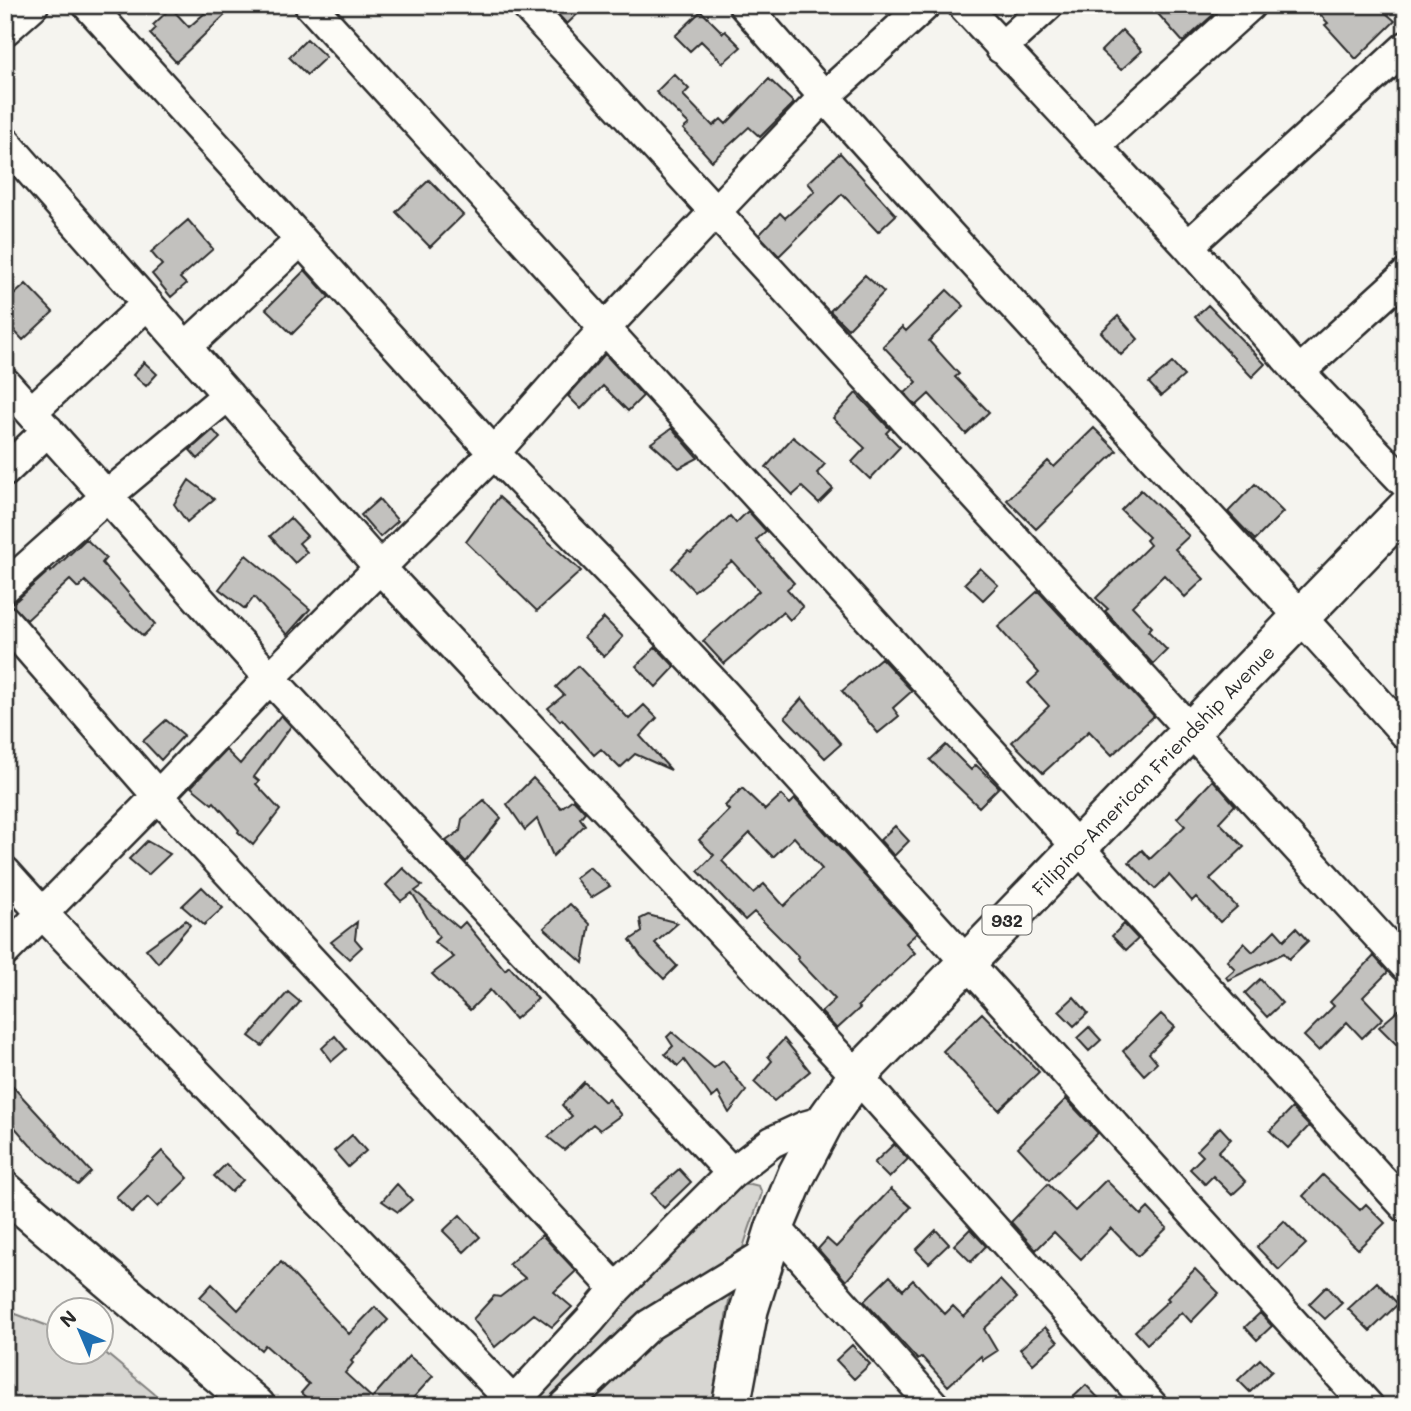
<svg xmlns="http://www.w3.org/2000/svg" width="1411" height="1411" viewBox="0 0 1411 1411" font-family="Mali,sans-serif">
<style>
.green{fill:#d7d6d2;stroke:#81807e;stroke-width:2}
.building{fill:#c2c1be;stroke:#2b2b2b;stroke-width:2;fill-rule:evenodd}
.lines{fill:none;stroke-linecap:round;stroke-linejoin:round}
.minor-casing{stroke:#2b2b2b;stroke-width:35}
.major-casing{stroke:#2b2b2b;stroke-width:42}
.minor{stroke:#fdfcf7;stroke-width:30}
.major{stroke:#fdfcf7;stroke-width:37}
.labels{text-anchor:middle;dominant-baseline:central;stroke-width:5;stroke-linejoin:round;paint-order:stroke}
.shield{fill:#fdfcf7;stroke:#6a6a68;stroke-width:2}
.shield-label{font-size:18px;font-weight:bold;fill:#2b2b2b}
.street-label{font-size:19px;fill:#2b2b2b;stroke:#fdfcf7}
</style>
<rect width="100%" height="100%" fill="#f5f4ef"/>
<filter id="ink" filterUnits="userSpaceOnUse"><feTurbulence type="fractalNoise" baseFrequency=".0143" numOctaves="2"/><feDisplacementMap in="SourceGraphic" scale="14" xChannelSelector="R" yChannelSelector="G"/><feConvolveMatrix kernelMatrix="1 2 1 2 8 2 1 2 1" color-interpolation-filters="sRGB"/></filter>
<g filter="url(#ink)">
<path class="green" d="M751,1184L759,1186L762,1193C751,1224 739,1255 732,1287C723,1326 719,1366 715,1406H523L734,1187Z
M5,1310L59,1330L60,1352L102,1350L169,1406H5Z"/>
<path class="building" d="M214,5H218L226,14L176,62L150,34L156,28L153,25L171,8L189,27Z
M558,5H587L567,24L554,10Z
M1150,5H1205L1214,14L1183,42Z
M1311,5H1377L1395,21L1356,59L1325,25L1328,23Z
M701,11L723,33L725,31L741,47L723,63L701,41L690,51L675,36Z
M1122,30L1142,51L1121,70L1101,51Z
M307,39L326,57L307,75L289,57Z
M674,74L689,89L683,95L713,126L721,119L726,124L769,79L794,103L760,137L749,127L712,161L683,129L689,124L656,92Z
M840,153L896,215L878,232L842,194L779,256L759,235L780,213L785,218L815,191L808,183Z
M429,180L463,215L430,247L396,212Z
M188,220L213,249L180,278L186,284L171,297L152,274L162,265L151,252Z
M305,270L329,297L292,334L266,309Z
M865,275L884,292L848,329L830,311Z
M26,284L53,312L23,340L5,321V303Z
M947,290L964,306L929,341L959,374L955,377L989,412L966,434L929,394L916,406L905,393L917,382L883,346L902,327L906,331Z
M1208,305L1265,364L1252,377L1195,317Z
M1118,316L1138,339L1121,355L1101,332Z
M605,354L643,396L628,411L603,386L581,409L568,396Z
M144,362L157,374L146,386L133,375Z
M1172,363L1184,376L1161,396L1149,383Z
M856,393L890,429L886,433L900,447L870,479L852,462L865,448L833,418Z
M672,428L698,458L679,468L651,443Z
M1094,428L1117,451L1036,529L1007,500L1048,461L1054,467Z
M213,430L220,438L198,459L190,450Z
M793,437L825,464L817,473L833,489L819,503L802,487L793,495L766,467Z
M189,480L214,499L187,522L174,504Z
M1255,484L1283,512L1255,540L1228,512Z
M1141,490L1189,536L1175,549L1204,579L1185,597L1164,575L1132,606L1152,627L1148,631L1167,650L1153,664L1105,611L1108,609L1096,598L1150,545L1146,540L1149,537L1121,510Z
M499,497L581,571L537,611L466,542Z
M379,499L398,521L380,537L361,515Z
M748,511L766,531L756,540L794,583L787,589L803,607L790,620L783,612L724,664L703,641L759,591L732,561L694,591L672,568L688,551L691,553L730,516L736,523Z
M290,518L307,536L299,543L307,552L295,563L270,536Z
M86,539L106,558L102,563L155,624L143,636L85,581L78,588L70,580L27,620L9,604L17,600L50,570L51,572Z
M246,555L310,609L287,635L254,597L245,609L219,589Z
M980,568L998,585L983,600L965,583Z
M1038,591L1154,716L1112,755L1089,731L1043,773L1012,742L1049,706L1028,683L1039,673L998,627Z
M604,618L623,637L604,657L584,637Z
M656,647L675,667L656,687L636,666Z
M881,658L912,691L893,708L899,716L878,733L842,691Z
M578,666L629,719L644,705L657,718L640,736L671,770L635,754L620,768L601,749L594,755L562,719L560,721L548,708L564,695L556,687Z
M802,698L841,744L825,758L785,717Z
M281,715L291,726L254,777L259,781L256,784L280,810L253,845L238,832L239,830L214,802L212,804L191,787L226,750L240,764Z
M166,720L184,735L161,760L143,741Z
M946,745L971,770L976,765L999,787L979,807L930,760Z
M533,778L561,808L573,799L585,812L580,818L585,825L553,856L537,819L525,830L507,804Z
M1213,780L1235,805L1219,822L1244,847L1210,879L1237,907L1220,922L1196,897L1192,901L1169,875L1155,889L1129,862L1142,850L1150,859L1185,826L1177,818Z
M742,788L765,810L781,795L790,804L795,799L917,933L906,943L915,953L858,1006L860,1008L837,1029L821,1012L835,999L797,959L799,957L754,912L745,920L698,871L714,855L699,840L729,810L725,806ZM750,833L773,857L794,837L822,869L784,906L764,884L753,893L722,861Z
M484,800L501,818L466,862L446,841L460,831L462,819Z
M895,826L909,841L894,856L880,840Z
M147,841L170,854L148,875L129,859Z
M589,867L610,886L591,898L575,878Z
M403,868L422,886L415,891L459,928L465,922L505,970L509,966L538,999L515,1019L490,990L470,1010L432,974L454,957L434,942L439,937L412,893L401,901L386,885Z
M202,887L223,908L204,925L182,906Z
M570,904L590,924L583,963L544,928Z
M648,915L678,923L655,943L677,966L664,979L641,956L630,940L642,932L640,919Z
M186,920L190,925L158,963L146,949Z
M357,922L355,939L362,947L349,959L331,942Z
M1124,924L1138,939L1126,950L1112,936Z
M1296,928L1308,941L1289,959L1284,953L1228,980L1226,977L1235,969L1227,961L1244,943L1253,952L1275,930L1284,940Z
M1374,956L1388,972L1363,997L1383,1018L1362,1038L1347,1022L1319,1051L1304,1036L1334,1006L1330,1002Z
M1260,979L1282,1003L1267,1017L1245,993Z
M288,992L300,1002L262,1046L249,1036Z
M1074,997L1088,1013L1074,1026L1059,1011Z
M1406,1004V1054L1379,1027Z
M982,1013L1039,1072L999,1110L943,1051Z
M1161,1014L1175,1027L1149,1053L1157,1063L1144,1075L1123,1051Z
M1089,1027L1101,1040L1089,1051L1077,1038Z
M672,1032L714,1068L723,1061L746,1091L729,1113L718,1093L712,1098L684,1060L678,1066L665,1054L673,1046L667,1037Z
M335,1036L346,1049L332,1061L322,1048Z
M784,1039L810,1071L774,1101L754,1082L772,1061L768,1056Z
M5,1078L91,1172L78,1185L30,1145L5,1116Z
M584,1082L605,1102L608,1099L621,1115L600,1130L593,1124L564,1150L548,1137L572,1116L562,1105Z
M1066,1099L1098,1133L1049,1180L1018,1147Z
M1292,1108L1309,1126L1288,1148L1270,1131Z
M1220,1127L1231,1139L1218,1152L1246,1182L1232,1195L1213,1176L1205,1184L1190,1169L1203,1156L1197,1150Z
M352,1135L366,1151L348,1167L334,1151Z
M894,1144L908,1159L889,1178L874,1163Z
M162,1151L188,1178L158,1207L148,1197L132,1213L116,1197Z
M226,1164L243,1180L231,1192L214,1176Z
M679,1169L691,1182L664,1208L651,1194Z
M1323,1175L1360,1210L1366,1204L1385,1223L1358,1249L1303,1196Z
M1106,1180L1141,1215L1148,1208L1167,1228L1138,1256L1111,1228L1081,1259L1054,1232L1036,1250L1011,1222L1048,1184L1075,1211Z
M397,1184L412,1200L398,1212L382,1201Z
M891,1189L911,1207L846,1281L818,1249L827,1239L836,1247Z
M460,1215L480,1237L464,1252L443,1231Z
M1284,1221L1306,1244L1279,1270L1257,1247Z
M970,1229L986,1246L971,1262L954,1245Z
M936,1230L949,1244L929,1263L916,1250Z
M542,1235L576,1271L554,1292L572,1307L552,1327L534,1314L495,1347L473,1319L494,1296L500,1297L525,1278L509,1264Z
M281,1262L349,1334L375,1307L388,1320L351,1361L353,1363L345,1373L372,1398L409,1356L433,1376L406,1406H316L301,1393L309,1384L265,1345L261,1350L200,1297L212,1284L238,1310Z
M1195,1269L1219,1293L1191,1322L1182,1312L1147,1344L1135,1331L1169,1300L1167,1298Z
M890,1276L903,1290L913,1280L945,1314L953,1306L964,1317L1000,1280L1017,1298L984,1329L997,1351L983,1360L981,1356L948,1386L922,1357L918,1360L864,1301Z
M1377,1282L1398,1304L1370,1331L1348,1309Z
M1327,1286L1342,1303L1325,1319L1309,1304Z
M1260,1313L1272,1326L1257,1340L1245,1327Z
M1045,1327L1058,1342L1033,1364L1020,1349Z
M852,1345L870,1364L854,1379L836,1360Z
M1260,1359L1272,1371L1250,1392L1238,1380Z
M1086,1385L1106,1406H1064Z"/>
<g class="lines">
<defs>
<path id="minor" d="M88,5L494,453L614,576L724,694L1368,1406
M310,5L1406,1207
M526,5C818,327 1114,645 1406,966
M744,5C959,253 1188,489 1406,734
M963,5L1188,246L1299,372L1406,484
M5,30L33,5
M1001,48L1048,5
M5,142L381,569L857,1076L1152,1406
M1094,146L1250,5
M1188,246L1406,47
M186,347L301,240
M1299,372L1406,275
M5,383L270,678L732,1173
M31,412L147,304
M5,471L48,430
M5,587L107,496L228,395
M5,621L158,796L616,1289
M5,872L42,913L513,1402
M5,951L158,796L270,678L494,453L605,328L824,97L925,5
M775,1227L934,1406
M510,1406L590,1320L616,1289L732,1173L772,1142L804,1127L825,1121
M564,1406L649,1325L767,1253"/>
<path id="major" d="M5,1191L256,1406
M731,1406L749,1310L775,1227L797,1174L825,1121L857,1076L1406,508"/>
</defs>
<use href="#minor" class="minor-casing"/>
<use href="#major" class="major-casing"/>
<use href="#minor" class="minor"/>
<use href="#major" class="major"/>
</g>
</g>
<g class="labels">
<rect class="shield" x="982.5" y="905.5" width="49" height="29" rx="5"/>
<g class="shield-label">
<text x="1007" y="920">932</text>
</g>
<g class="street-label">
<text transform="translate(1153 770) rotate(-46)">Filipino-American Friendship Avenue</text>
</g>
</g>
<rect width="1411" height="1411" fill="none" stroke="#fdfcf7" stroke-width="28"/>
<rect x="14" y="14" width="1383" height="1383" fill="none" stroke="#2b2b2b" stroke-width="2.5" filter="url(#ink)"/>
<g transform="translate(80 1331) rotate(316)"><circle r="33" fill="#fdfcf7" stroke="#a9a8a5" stroke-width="2"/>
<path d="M0-5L12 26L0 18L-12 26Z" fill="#1f6fb2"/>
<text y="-10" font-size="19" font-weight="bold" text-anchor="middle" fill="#2b2b2b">N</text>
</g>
</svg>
